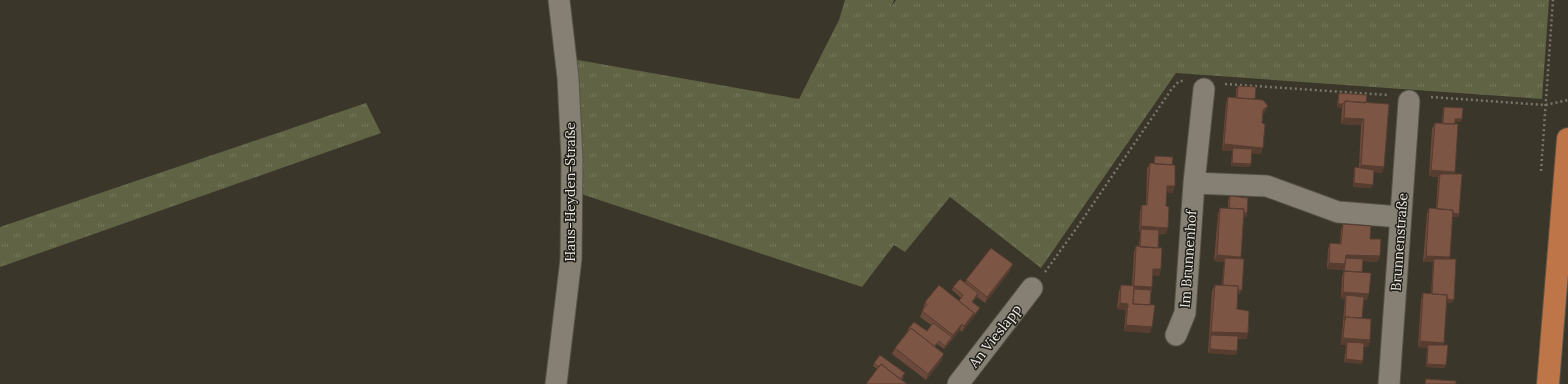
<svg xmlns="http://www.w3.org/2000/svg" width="1568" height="384" viewBox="0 0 1568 384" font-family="Lora,serif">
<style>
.grass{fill:url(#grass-tufts)}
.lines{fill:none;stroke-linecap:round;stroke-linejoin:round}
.street-casing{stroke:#565248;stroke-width:23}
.primary-casing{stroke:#565248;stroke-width:24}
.path{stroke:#7a766c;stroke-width:2.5;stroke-dasharray:2 3;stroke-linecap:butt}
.street{stroke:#858073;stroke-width:21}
.primary{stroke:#be7548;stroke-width:22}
.wall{fill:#6b493b}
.shaded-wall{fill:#573c30}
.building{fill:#7c5545;stroke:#573c30}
.labels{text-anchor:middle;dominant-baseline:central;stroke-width:3;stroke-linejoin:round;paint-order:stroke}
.street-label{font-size:14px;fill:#ebe8e1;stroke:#201d18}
</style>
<defs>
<pattern id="grass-tufts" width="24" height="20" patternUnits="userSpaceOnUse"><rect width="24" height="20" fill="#606344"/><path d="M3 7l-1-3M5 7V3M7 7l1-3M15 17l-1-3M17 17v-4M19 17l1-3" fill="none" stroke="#77795f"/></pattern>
</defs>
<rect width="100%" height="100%" fill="#3a362a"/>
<path class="grass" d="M845,0H894L891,7L896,0H1549L1542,99L1176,73L1041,268L950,197L905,252L894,245L862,287L581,194L572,59L799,99L839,20Z
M366,103L381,133L0,267V227Z"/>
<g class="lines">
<defs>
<path id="street" d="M1194,183L1267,186L1338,212L1400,217
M1176,335L1185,313L1194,183L1204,89
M556,384L571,259L572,159L568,78L559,0
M958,384L1032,288
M1389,384L1409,101"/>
<path id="primary" d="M1548,384L1568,139"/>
</defs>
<use href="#street" class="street-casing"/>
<use href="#primary" class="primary-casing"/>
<path class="path" d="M1225,84L1388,95
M1431,97L1545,105L1568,100
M1541,171L1553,0
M1045,272L1076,229L1171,90L1179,81H1184"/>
<use href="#street" class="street"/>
<use href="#primary" class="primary"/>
</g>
<path class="wall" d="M1238,86L1255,99L1265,112L1263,114L1261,154L1251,153L1250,167L1231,166L1232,151H1222L1226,103L1228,97L1236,98V89Z
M1339,93L1366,103L1384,167L1382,173L1374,172L1371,188L1353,187L1354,170L1355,167H1359L1361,125L1341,124L1342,108L1337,107L1338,97Z
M1444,107L1462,119L1461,122H1455V172L1454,174L1459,214L1458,217H1452L1449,259L1452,303L1447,302L1443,345L1445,368L1426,367L1427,348L1418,347L1421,300L1423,293L1431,294L1433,262H1423L1427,214L1429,208L1436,209L1438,177L1429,176L1432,129L1435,123H1442L1443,110Z
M1155,156L1172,165L1173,193L1167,192L1166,206V234H1159L1158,248L1161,269L1159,276L1153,275L1150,305V333L1124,331L1126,310L1117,309L1119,291L1121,285L1132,286L1134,252L1136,246L1139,247L1140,232H1139L1140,211L1142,205H1146L1147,169L1150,163L1154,164V160Z
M1230,196L1247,213L1246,217L1244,216L1241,257L1240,259L1242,290L1240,294L1238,293L1237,309L1248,333L1246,339H1238L1237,351L1236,355L1208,353L1212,291L1215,285H1222L1224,262L1214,261L1218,214L1220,208H1228V200Z
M1343,224L1370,239L1378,262L1363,261L1362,272L1367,300H1364L1362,318L1370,340L1368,347L1364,346L1362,364L1344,362L1346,345H1341L1345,299L1341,298L1342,277L1344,268L1343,270L1327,269L1328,249L1330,243L1340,244L1341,230Z
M1010,271L985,303L977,297L973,302L980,308L978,311L962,332L960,330L944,349L937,344L935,347L942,360L926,380L892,354L895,348L907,332L908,329L927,331L931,325L920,317L923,309L925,302L959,301L961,298L952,290L953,287L965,283L966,280Z
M874,363L904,377L901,380L877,369L873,366Z"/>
<path class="shaded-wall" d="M1338,104H1343L1342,108L1337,107Z
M1268,106L1265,112L1261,116L1263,110Z
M1344,118L1364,119L1361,125L1341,124Z
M1455,119H1462L1461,122H1454Z
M1224,144L1263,148L1261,154L1233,152V148L1232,151H1222Z
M1232,163L1251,164L1250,167L1231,166Z
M1361,165L1384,167L1382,173L1358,171Z
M1431,170L1455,172L1453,178L1440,174L1438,177L1429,176Z
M1354,183L1373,185L1371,188L1353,187Z
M1167,186H1175L1173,193L1165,192Z
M1229,211L1247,213L1246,217L1227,214Z
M1437,212L1459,214L1458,217L1436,215Z
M1141,226L1168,228L1166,234L1141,232V229L1140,232H1139Z
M1217,255L1241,257L1238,263L1225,258L1224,262L1214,261Z
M1346,255L1380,256L1378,262L1345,261Z
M1426,256L1450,257L1447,263L1434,259L1433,262H1423Z
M1329,263L1345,264L1343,270L1327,269Z
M1013,264L1010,271L985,303L987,297Z
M1153,269H1161L1159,276L1151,275Z
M1134,286L1152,287L1149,293L1133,292Z
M1223,288L1242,290L1240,294L1222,291Z
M1343,292L1369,294L1367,300L1346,299V295L1345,299L1341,298Z
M978,293L977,297L971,305L972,302Z
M1431,297L1454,300L1452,303L1430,300Z
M1120,303L1128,304L1126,310L1117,309Z
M980,308L978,311L962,332L964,326L974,313Z
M962,324L960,330L951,341L953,335Z
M1126,325L1152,327L1150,333L1124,331Z
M1211,332L1248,333L1246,339L1210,338L1211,335L1209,338Z
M952,337L950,341L944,349L945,346Z
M1343,338L1370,340L1368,347L1346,345L1347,342L1346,345H1341Z
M1420,341L1444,343L1442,349L1428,345L1427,348L1418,347Z
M1210,349L1237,351L1236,355L1208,353Z
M944,354L942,360L926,380L928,374Z
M1346,359L1363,361L1362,364L1344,362Z
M1427,364L1446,365L1445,368L1426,367Z"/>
<path class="building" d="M1238,86L1256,87L1255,99L1237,98Z
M1339,93L1367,95L1366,103L1345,101L1343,104H1338Z
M1228,97L1263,100L1268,106L1263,110L1262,123L1265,124L1263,148L1224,144Z
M1345,101L1389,104L1384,167L1361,165L1364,119L1344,118Z
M1444,107L1463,108L1462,119H1455V124H1443Z
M1435,123L1458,124L1455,172L1431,170Z
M1233,148L1252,149L1251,164L1232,163Z
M1155,156L1173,157L1172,165L1154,164Z
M1150,163L1175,165V186H1167L1166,206L1169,207L1168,228L1141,226L1142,205H1147Z
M1355,167L1374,170L1373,185L1354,183Z
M1440,174H1462L1459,214L1453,213V210L1437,209Z
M1230,196L1248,198L1247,213H1244V209L1229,208Z
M1220,208L1244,209L1241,257L1217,255Z
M1429,208L1453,210L1450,257L1426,256Z
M1343,224L1371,226L1370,239H1381L1380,256L1346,255L1345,264L1329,263L1330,243L1341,244Z
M1141,229L1159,230L1158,248L1140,247Z
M1136,246L1162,248L1161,269H1153L1152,287L1134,286Z
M991,248L1013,264L987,297L966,280Z
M1225,258L1244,259L1242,290H1238V286L1223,285Z
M1346,258L1363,259L1362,272L1344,271Z
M1434,259H1456L1454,300L1447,299V295L1432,294Z
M1344,271L1371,273L1369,294L1343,292Z
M960,279L978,293L972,302L980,308L973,316L974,313L959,301L963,295L953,287Z
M939,285L974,313L964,326L962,324L953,335L922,311L927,304L925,302Z
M1121,285L1134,286L1133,304L1155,305L1152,327L1126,325L1128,304L1120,303Z
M1215,285L1238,286L1237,309L1249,311L1248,333L1211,332Z
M1134,289L1151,290L1150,305L1133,304Z
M1423,293L1447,295L1444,343L1420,341Z
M1346,295L1364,297L1362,318L1345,317V320Z
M1345,317L1371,319L1370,340L1343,338Z
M914,322L927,331L933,323L952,337L945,346L939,341L934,346L911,328L909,330L908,329Z
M911,328L944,354L928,374L895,348Z
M1211,335L1238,336L1237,351L1210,349Z
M1347,342L1364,343L1363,361L1346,359Z
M1428,345H1448L1446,365L1427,364Z
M880,355L905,373L900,379L881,364L879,367L874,363Z
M881,364L907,384H866Z
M1426,379L1456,381V384H1425Z"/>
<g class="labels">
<g class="street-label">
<text transform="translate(570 192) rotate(-90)">Haus-Heyden-Straße</text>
<text transform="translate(1399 242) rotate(-86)">Brunnenstraße</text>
<text transform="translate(1188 259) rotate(-86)">Im Brunnenhof</text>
<text transform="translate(995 336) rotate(-52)">An Vieslapp</text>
</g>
</g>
</svg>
